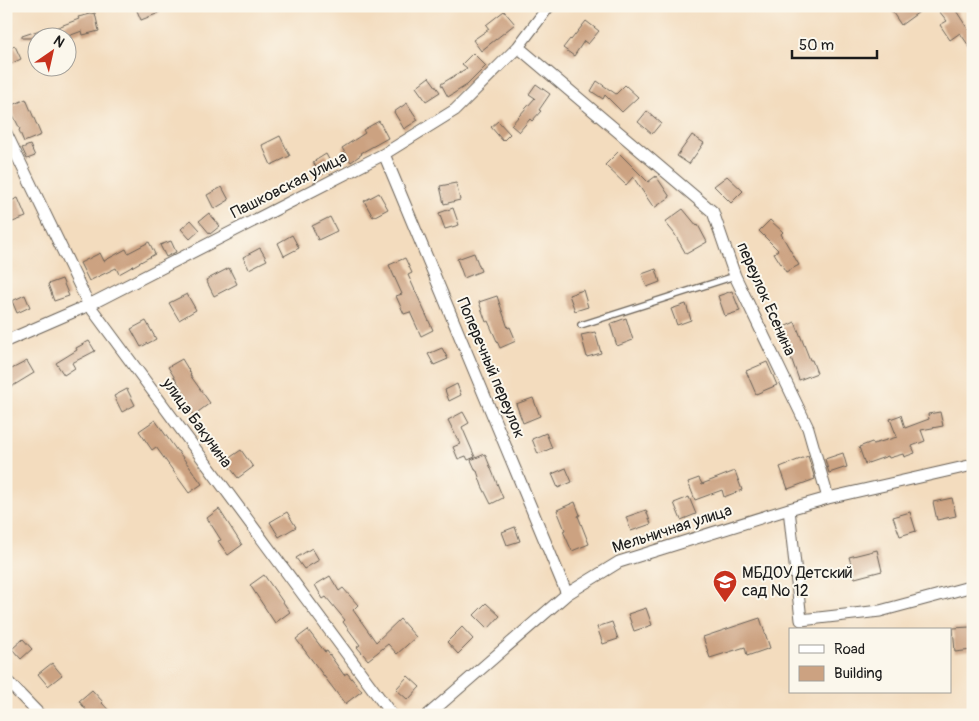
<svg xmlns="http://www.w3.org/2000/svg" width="979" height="721" viewBox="0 0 979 721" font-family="Pangolin,sans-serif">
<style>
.building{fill:#cca281}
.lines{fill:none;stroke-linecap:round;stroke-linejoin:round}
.service-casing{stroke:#675f55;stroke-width:8}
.minor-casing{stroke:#675f55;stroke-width:13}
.service{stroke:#fff;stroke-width:5.5}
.minor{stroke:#fff;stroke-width:11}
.labels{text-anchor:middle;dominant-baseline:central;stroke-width:4;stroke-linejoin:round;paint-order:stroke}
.street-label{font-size:16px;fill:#1c1c1c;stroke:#fbf7ec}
.poi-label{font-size:16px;fill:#1c1c1c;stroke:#fbf7ec;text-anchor:start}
</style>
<rect width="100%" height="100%" fill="#fbf7ec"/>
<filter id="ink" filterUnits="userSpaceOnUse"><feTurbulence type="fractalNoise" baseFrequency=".02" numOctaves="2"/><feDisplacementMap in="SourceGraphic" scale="10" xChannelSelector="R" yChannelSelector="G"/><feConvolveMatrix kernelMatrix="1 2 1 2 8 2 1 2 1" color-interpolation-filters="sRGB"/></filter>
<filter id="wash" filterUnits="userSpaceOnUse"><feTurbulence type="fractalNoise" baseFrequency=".0096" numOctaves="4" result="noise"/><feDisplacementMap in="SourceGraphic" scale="20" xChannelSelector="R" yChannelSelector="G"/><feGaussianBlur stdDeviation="1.12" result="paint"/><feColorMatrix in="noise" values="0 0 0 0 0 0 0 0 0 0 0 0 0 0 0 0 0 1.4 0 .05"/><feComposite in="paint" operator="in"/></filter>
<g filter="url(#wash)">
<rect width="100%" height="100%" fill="#f3dcbe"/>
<g id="blocks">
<path class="building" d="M135,6H157L159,13L141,20Z
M897,6H915L919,12L901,25L891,10Z
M935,6H953L973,37V52L960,33L950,40L940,25L947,21Z
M504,11L515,24L481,51L473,40L489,29L486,25Z
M95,13L99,31L83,35L82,31L63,38H22V36L49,27L50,30L79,19L78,17Z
M586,21L599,31L588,44L584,41L574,56L563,48L570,39L571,40Z
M15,46L21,59L6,66V49Z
M473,53L486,66L467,85L448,97L441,84L467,68L462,64Z
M429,77L440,92L426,101L416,87Z
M597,81L616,94L625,85L638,97L622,112L605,95L603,99L591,91Z
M536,84L550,94L539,110L541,111L532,121L530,119L519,132L511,125L535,98L529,94Z
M26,99L41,135L24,142L19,130L20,129L9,107Z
M407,103L418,120L404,129L394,112Z
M647,111L661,123L652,134L638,122Z
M379,121L388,138L361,153L362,154L351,162L342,148L365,133L363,130Z
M498,121L510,134L503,141L491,127Z
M692,135L704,143L689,164L677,156Z
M280,136L290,156L271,165L262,145Z
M30,145L35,156L27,159L22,148Z
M618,152L648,182L656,176L670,197L654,208L633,177L626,185L605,165Z
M326,154L333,167L321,175L313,162Z
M727,176L743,191L731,203L714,186Z
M456,183L460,200L444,204L440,186Z
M222,187L229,200L214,209L207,195Z
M379,193L388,209L373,217L364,201Z
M18,198L26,217L10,223L6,213V203Z
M453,208L459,225L445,229L439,213Z
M683,209L697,226L698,225L707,242L686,254L674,233L665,222Z
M209,213L220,226L210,234L199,221Z
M330,217L337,231L318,240L312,226Z
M191,220L200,230L190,239L181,229Z
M770,220L783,232L781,234L799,265L786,272L774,253L778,250L759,231Z
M292,235L299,248L284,256L278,243Z
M171,241L176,252L166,257L160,245Z
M149,242L155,254L119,274L116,268L89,281L80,263L100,253L104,261L126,249L128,253Z
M260,248L267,260L249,269L243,257Z
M474,253L481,271L464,278L457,259Z
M405,258L412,273L408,275L433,330L421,336L410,312L404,314L396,296L402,294L389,265Z
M229,268L237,284L214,296L206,280Z
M656,269L660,282L647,287L642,274Z
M62,279L69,296L54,301L48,284Z
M583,290L588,307L575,311L569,295Z
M732,291L740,311L725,316L718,296Z
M187,294L196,310L179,320L169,303Z
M25,295L30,307L17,313L12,301Z
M497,296L508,328L510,327L516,341L500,348L488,321L486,322L479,302Z
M686,304L691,320L677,325L671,309Z
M626,318L633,340L617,346L610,324Z
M146,321L156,339L141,347L131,329Z
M795,322L810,360H812L817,373L799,380L788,349L791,348L782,328Z
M595,332L601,353L587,357L581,335Z
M89,341L95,351L72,363L75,368L64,375L56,363L77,350L76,348Z
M442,348L448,359L434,365L428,354Z
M182,359L191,374L190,375L210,403L194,415L183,399L186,396L168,367Z
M27,361L34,373L6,390V372Z
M767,362L777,385L756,394L746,371Z
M457,384L461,395L449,401L445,390Z
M127,389L135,405L122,412L114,396Z
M533,398L540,416L523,423L516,404Z
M463,412L469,423L462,427L475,457L468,460L466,456L458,459L453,447L460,444L448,420Z
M940,412L943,426L921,430L925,441L912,446L915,453L904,457L903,454L889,458L888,456L865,464L859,447L872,442L873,444L897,437L890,419L901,415L905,428L929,419L928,414Z
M155,420L177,451H178L202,484L189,493L156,447L152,450L139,431Z
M546,433L552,448L538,454L532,439Z
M241,450L253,467L238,478L225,461Z
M843,453L847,467L829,473L825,459Z
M485,454L503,498L491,504L482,486L477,471H476L471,460Z
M808,456L815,479L788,489L780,467Z
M566,468L572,482L558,488L552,474Z
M735,471L742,490L724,497L722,490L695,500L688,482L699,478L702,484Z
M689,497L696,514L681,520L674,503Z
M952,498L956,516L937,520L933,502Z
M575,502L580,515L578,516L589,544L572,551L563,531L565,530L557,510Z
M219,509L242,545L228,555L218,541L221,540L207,518Z
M646,510L651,524L631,531L626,517Z
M287,512L296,527L279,537L270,522Z
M910,512L916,531L900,536L893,517Z
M515,527L520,541L507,545L502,532Z
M312,548L319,560L304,569L296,558Z
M877,550L882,571L855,578L849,557Z
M264,575L290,612L275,623L250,585Z
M330,576L339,591L343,588L358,605L353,610L376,642L400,619L416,637L397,654L388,644L368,660L357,647L360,645L343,622L345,620L326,597L323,599L315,585Z
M486,603L500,616L488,629L474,615Z
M646,608L652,625L634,631L628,614Z
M760,618L770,648L747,656L745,647L710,658L703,637Z
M612,622L618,639L603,644L597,627Z
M462,627L473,639L458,654L447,642Z
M970,627L972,650L955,652L953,628Z
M308,630L325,652L327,651L344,675L347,673L362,691L345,704L296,639Z
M23,639L32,649L21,659L12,649Z
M52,663L62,675L48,686L38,674Z
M408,676L420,687L408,700L396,689Z
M92,690L103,702L102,703L113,715H90L79,701Z"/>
</g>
</g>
<g filter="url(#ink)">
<use href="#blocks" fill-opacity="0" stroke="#675f55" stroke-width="1"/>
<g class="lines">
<defs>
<path id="service" d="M581,325L735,276"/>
<path id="minor" d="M518,47L713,212L735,276L808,428L828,498
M6,133L89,305L392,715
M384,154L567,594
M6,341L89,305L384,154L455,110L518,47L549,6
M789,509L801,620L880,611L973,586
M6,680L40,715
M428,715L567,594L619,562L789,509L828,498L973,465"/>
</defs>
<use href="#service" class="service-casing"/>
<use href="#minor" class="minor-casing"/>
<use href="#service" class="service"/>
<use href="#minor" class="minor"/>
</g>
</g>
<defs>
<symbol id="school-pin" viewBox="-11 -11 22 30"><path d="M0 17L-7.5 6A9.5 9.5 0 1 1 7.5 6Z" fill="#c8321e" stroke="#fbf7ec"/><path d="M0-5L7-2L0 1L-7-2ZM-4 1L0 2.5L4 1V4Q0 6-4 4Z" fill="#fff"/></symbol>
</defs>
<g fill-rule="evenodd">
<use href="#school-pin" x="711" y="568" width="28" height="38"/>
</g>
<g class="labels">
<g class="street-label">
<text transform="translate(289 185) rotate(-27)">Пашковская улица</text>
<text transform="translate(766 299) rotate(66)">переулок Есенина</text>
<text transform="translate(491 368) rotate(67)">Поперечный переулок</text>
<text transform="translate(197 423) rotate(54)">улица Бакунина</text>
<text transform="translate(672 529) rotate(-18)">Мельничная улица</text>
</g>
<g class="poi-label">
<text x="742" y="573">МБДОУ Детский<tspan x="742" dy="18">сад № 12</tspan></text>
</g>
</g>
<rect width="979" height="721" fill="none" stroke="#fbf7ec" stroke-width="25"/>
<rect x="789" y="628" width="162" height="65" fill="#fbf7ec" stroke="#a29f99"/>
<rect x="799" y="645" width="25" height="8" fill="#ffffff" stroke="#a29f99"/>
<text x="834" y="654" font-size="15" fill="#1c1c1c">Road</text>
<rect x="799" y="666" width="25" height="15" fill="#cca281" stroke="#a29f99"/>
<text x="834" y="678" font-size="15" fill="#1c1c1c">Building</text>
<g transform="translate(52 52) rotate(34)"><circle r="24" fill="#fbf7ec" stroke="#a29f99"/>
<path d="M0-4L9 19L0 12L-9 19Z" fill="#c8321e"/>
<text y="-8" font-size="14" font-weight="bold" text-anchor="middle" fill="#1c1c1c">N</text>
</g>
<path d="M792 50v8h85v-8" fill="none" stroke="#1c1c1c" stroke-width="2.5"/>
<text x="799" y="50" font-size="15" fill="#1c1c1c" stroke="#fbf7ec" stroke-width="4" paint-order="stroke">50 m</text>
</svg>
